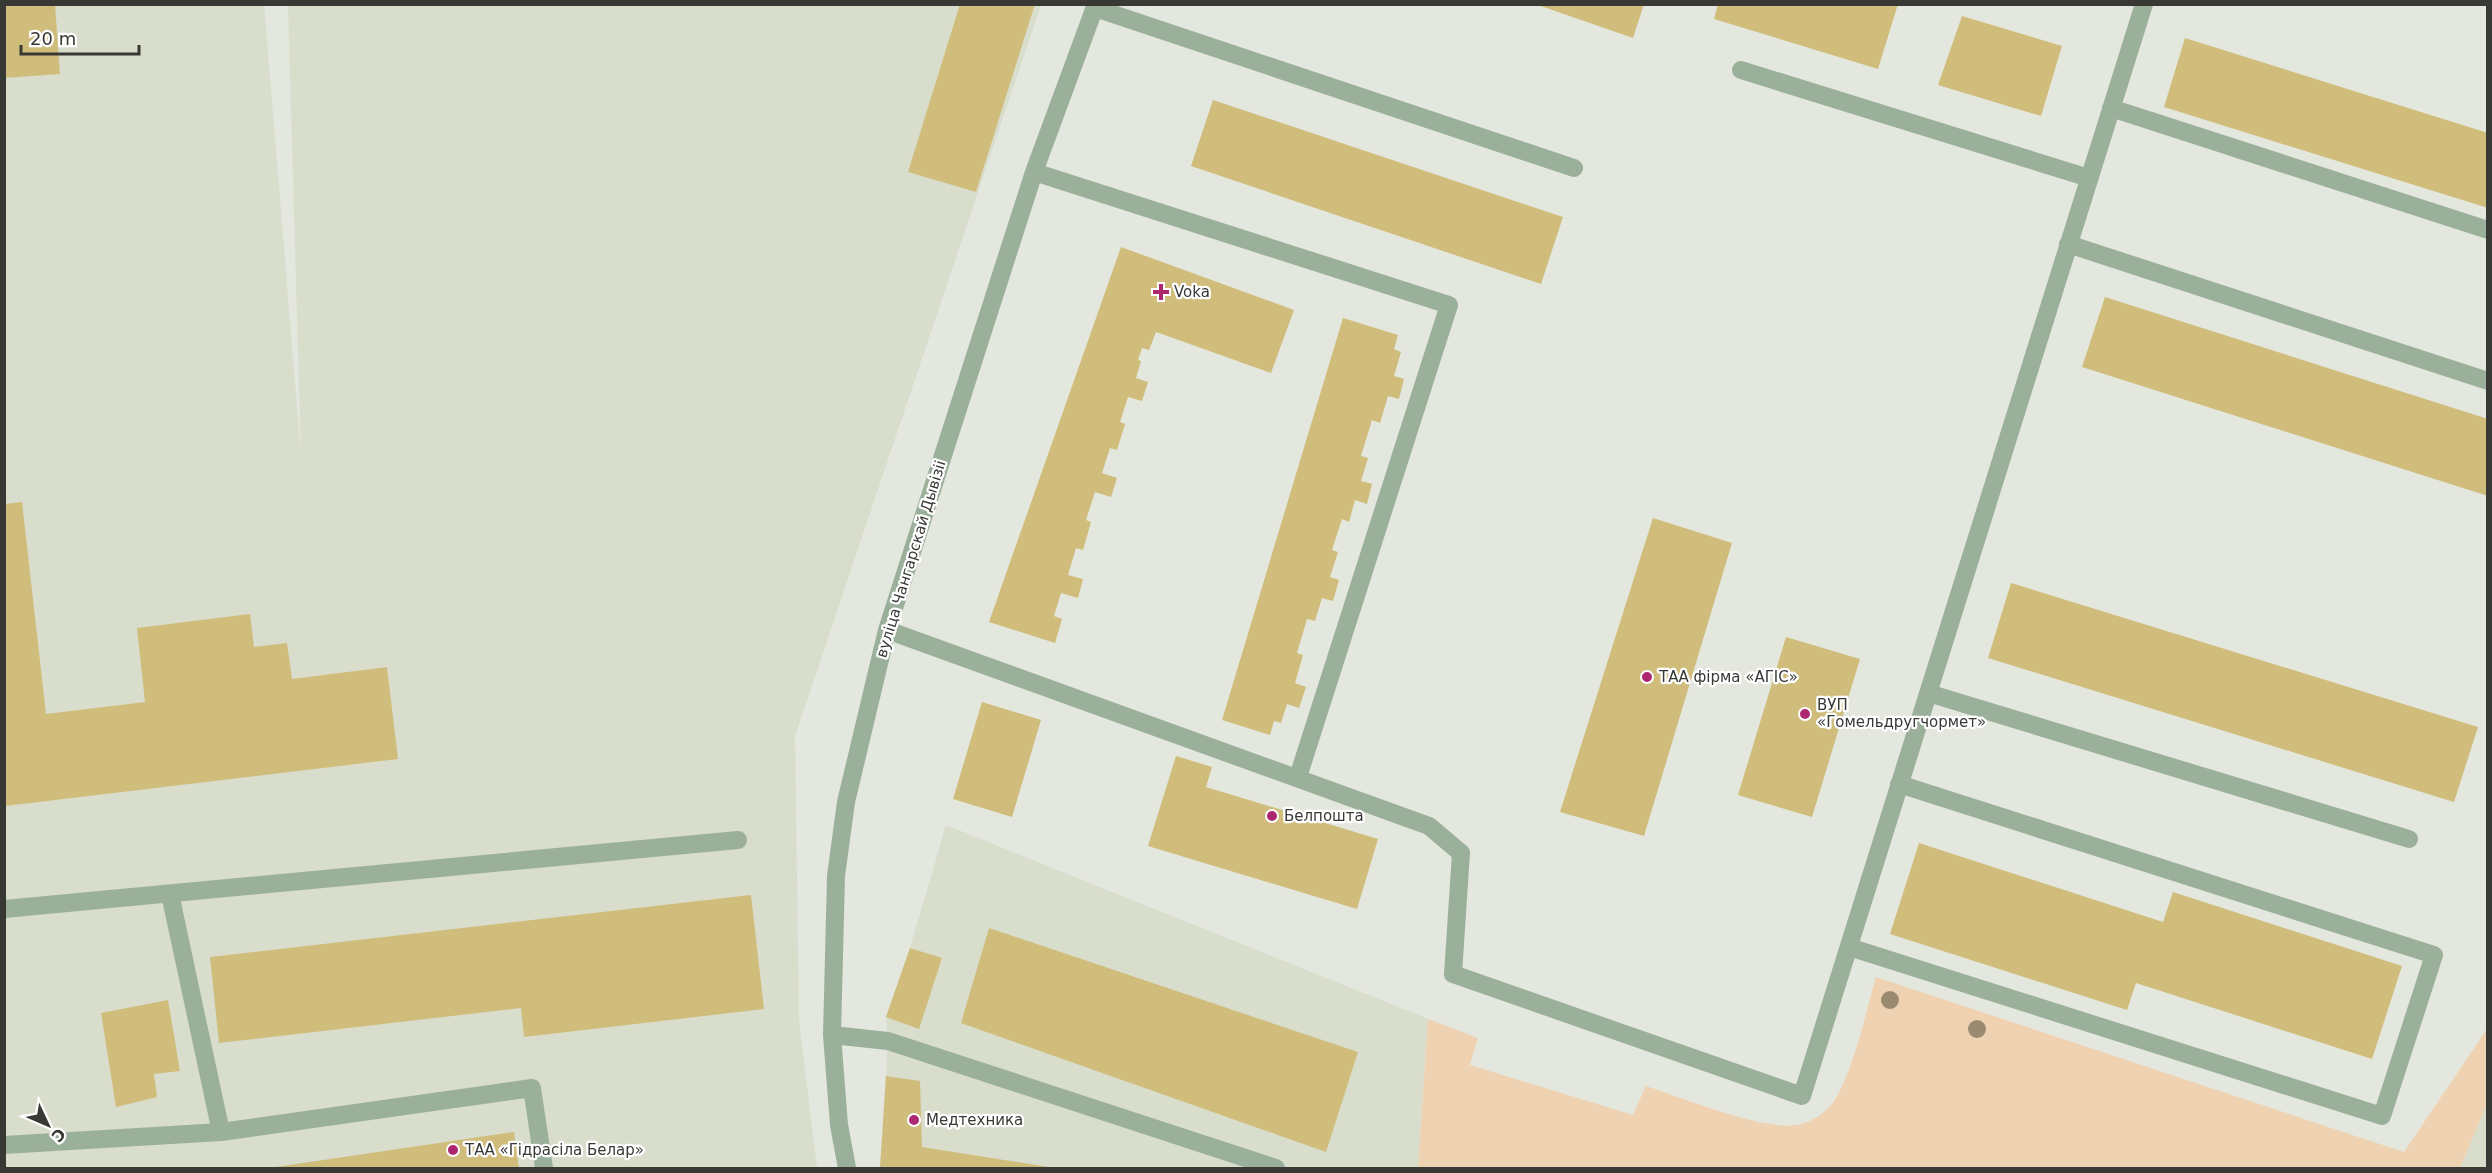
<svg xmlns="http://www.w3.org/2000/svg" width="2492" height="1173" viewBox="0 0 2492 1173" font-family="'DejaVu Sans',sans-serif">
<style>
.built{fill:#d8ddcc}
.green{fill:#efd2b2}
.building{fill:#d0bd7c}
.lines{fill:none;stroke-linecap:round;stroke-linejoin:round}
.minor{stroke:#9bb09a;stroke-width:18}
.tree{fill:#9a8a70}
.poi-dot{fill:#ad276e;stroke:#fff;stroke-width:2}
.labels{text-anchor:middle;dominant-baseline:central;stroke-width:4.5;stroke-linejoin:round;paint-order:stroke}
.poi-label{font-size:15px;fill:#383935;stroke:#fff;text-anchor:start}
.street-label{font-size:15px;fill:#383935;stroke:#fff}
</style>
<rect width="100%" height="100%" fill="#e4e7dd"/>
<path class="built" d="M5,5H264L301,455L288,5H1041L795,736L799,1021L817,1168H5Z
M946,825L1428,1019L1418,1168H880L888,1041L886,1017L910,948Z
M2487,1104V1168H2460Z"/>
<path class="green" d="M1876,977L2404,1152L2487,1029V1104L2460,1168H1418L1428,1019L1478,1038L1470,1065L1633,1115L1646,1086C1680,1097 1764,1131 1796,1125C1811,1123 1828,1112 1836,1098C1855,1065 1865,1014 1876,977Z"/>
<path class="building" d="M4,4H55L60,74L4,78Z
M960,4H1035L976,192L908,172Z
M1535,4H1644L1633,38Z
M1718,4H1898L1878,69L1714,19Z
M1962,16L2062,46L2041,116L1938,85Z
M2185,38L2488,133V208L2164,107Z
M1213,100L1563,217L1541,284L1191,166Z
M1121,247L1294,310L1271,373L1156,332L1149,350L1142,348L1138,360L1141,361L1136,378L1148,382L1142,401L1128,397L1120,422L1125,424L1117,450L1110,448L1102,473L1117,478L1111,497L1095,492L1086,520L1091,522L1083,550L1076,548L1068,575L1083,579L1078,598L1061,593L1054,616L1062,619L1055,643L989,622Z
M2105,297L2488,419V496L2082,367Z
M1343,318L1398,335L1394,349L1401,352L1394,376L1404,379L1399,399L1388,396L1380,423L1372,420L1361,456L1368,458L1361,481L1372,484L1367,504L1355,500L1349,522L1342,519L1332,550L1338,552L1330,577L1339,580L1333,601L1322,598L1315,621L1307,619L1297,653L1303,655L1295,683L1306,687L1299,708L1287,704L1281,723L1274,721L1270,735L1222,720Z
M22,502L46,714L145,702L137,628L250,614L254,647L287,643L292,679L387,667L398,759L5,806V504Z
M1653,518L1732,543L1644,836L1560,812Z
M2011,583L2478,727L2454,802L1988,658Z
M1786,637L1860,659L1812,817L1738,795Z
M982,702L1041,720L1012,817L953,799Z
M1176,756L1212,767L1206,787L1378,839L1357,909L1148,846Z
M1919,843L2163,922L2173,892L2402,966L2372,1059L2136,983L2127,1010L1890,934Z
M751,895L764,1009L524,1037L521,1008L219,1043L210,957Z
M989,928L1358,1052L1326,1152L961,1023Z
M910,948L942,958L919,1029L886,1017Z
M168,1000L180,1071L154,1074L157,1097L116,1107L101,1013Z
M886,1076L920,1081L922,1147L1055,1168H880Z
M514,1132L519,1168H276V1167Z"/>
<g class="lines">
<path class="minor" d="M1095,8L1574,168
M1741,70L2089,178
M2111,108L2488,230
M1034,172L1449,305L1298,777
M2068,244L2488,381
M887,630L1429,826L1461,853L1453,974L1802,1096L2144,4
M1928,693L2409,839
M170,894L221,1132L532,1088L544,1168
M4,909L738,840
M1849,947L2382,1116L2434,955L1899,784
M832,1035L888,1041L1276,1168
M4,1145L221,1132
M847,1168L839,1125L832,1035L836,876L846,802L887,630L1034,172L1096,4"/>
</g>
<g class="tree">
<circle cx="1890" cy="1000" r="9"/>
<circle cx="1977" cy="1029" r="9"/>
</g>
<g class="poi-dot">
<path d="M1158 283h6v6h6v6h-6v6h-6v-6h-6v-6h6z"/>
<circle cx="1647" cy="677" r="6"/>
<circle cx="1805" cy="714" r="6"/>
<circle cx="1272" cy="816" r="6"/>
<circle cx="914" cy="1120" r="6"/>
<circle cx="453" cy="1150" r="6"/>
</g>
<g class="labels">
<g class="poi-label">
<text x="1174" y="292">Voka</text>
<text x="1659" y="677">ТАА фірма «АГІС»</text>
<text x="1817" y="705">ВУП<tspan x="1817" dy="17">«Гомельдругчормет»</tspan></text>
<text x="1284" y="816">Белпошта</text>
<text x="926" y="1120">Медтехника</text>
<text x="465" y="1150">ТАА «Гідрасіла Белар»</text>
</g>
<g class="street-label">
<text transform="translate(911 559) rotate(-73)">вуліца Чангарскай Дывізіі</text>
</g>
</g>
<rect width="2492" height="1173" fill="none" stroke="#383935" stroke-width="12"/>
<g transform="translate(48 1125) rotate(134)" stroke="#ffffff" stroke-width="4.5" paint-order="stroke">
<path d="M0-4.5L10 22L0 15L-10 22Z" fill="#383935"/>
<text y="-9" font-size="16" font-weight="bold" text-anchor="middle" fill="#383935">С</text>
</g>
<path d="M21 45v9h118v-9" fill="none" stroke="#383935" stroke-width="3"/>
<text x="30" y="45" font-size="18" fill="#383935" stroke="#ffffff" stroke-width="4.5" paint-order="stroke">20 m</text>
</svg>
